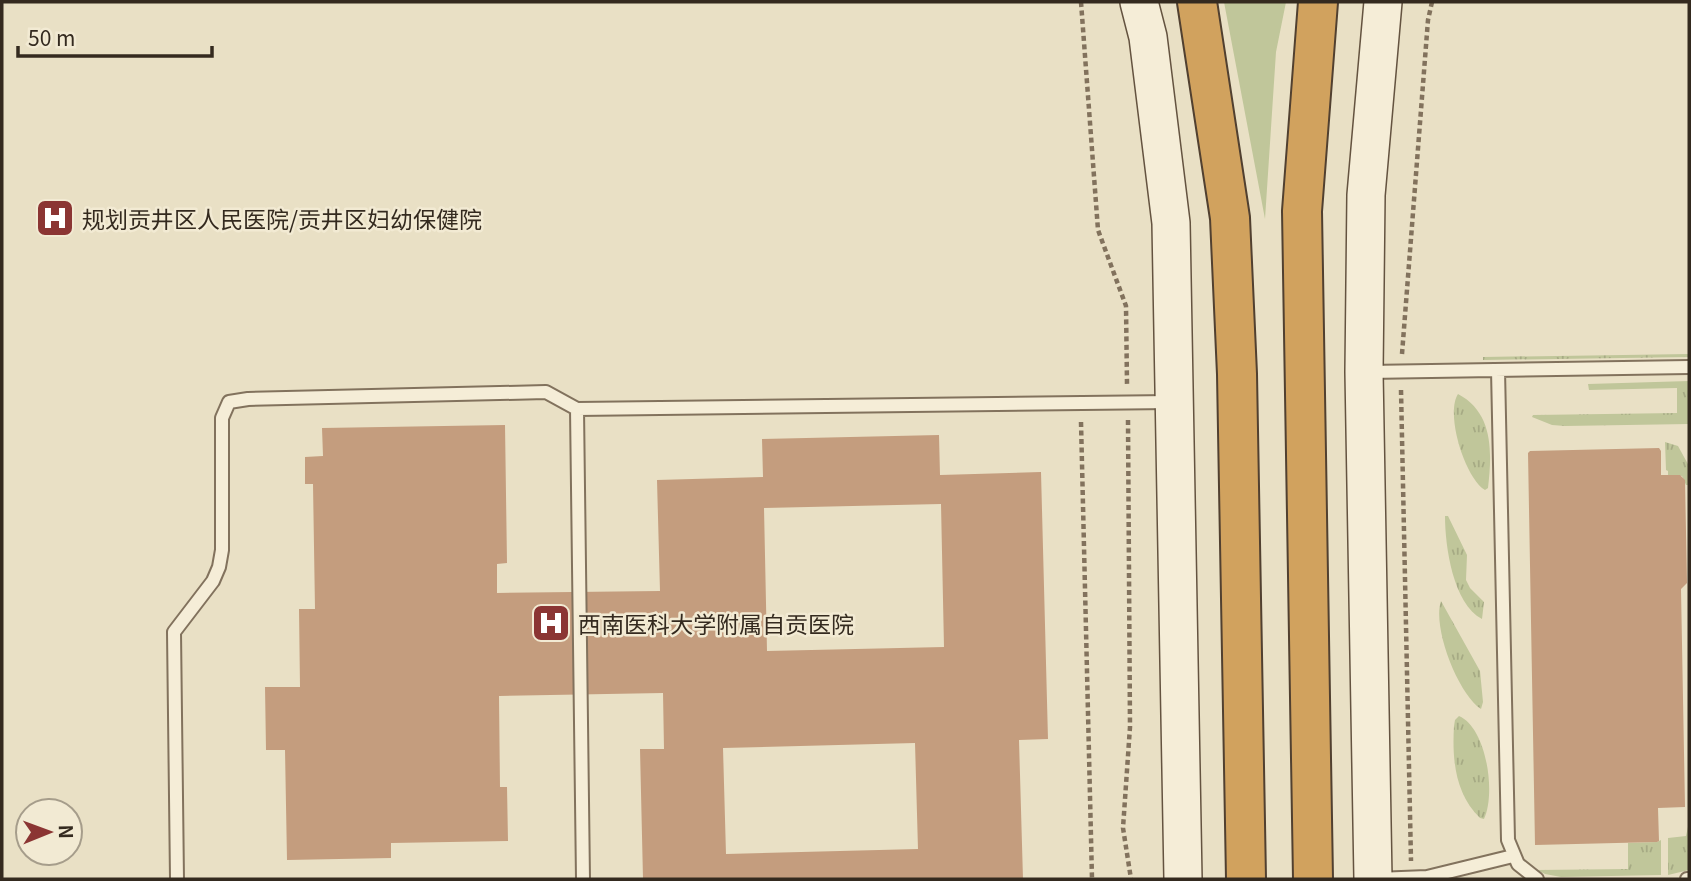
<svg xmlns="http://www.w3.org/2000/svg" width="1691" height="881" viewBox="0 0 1691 881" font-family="Georgia,'Noto Sans SC',serif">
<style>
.grass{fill:url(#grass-tufts)}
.park{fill:#c0c69a}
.building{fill:#c49d7e;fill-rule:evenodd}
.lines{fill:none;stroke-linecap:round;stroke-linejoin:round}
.lane-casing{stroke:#82725d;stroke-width:16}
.secondary-casing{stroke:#645340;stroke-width:40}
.highway-casing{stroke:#514030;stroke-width:42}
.path{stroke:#82725d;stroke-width:4.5;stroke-dasharray:5 3.5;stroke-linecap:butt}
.lane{stroke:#f5edd7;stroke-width:12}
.secondary{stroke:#f5edd7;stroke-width:37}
.highway{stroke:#d1a25e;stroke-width:38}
.labels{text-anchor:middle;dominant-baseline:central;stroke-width:5;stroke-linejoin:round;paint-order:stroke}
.poi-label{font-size:23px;fill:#342a1f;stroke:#f2ead3;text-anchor:start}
</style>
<defs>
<pattern id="grass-tufts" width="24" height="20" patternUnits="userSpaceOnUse" patternTransform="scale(1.75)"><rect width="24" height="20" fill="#c0c69a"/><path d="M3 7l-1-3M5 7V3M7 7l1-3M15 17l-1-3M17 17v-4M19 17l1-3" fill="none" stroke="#a6aa84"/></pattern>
</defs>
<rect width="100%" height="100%" fill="#e9e0c5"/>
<path class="grass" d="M1689,354V357L1483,360V357Z
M1689,381V424L1565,426L1552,425L1532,417L1533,415L1677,413V388L1589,390L1588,384Z
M1458,394C1494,413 1492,453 1488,488L1485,490C1465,478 1445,414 1458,394Z
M1665,442L1678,446L1689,466V485H1686L1682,476L1668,475V471L1666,470Z
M1445,516H1448L1467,555L1466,580L1470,588L1484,602L1482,619C1453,604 1445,546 1445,516Z
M1441,601L1480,671L1483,702L1481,709C1458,694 1432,627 1441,601Z
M1459,716C1487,728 1496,794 1484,819L1480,818C1455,794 1452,759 1454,726L1455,720Z
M1689,822V870L1668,875V838L1686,836Z
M1661,840V875L1561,877L1545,874L1537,870L1628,869V843L1657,842Z"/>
<path class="park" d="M1224,2H1286L1276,52L1265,219Z"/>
<path class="building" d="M505,425L507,563L497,564V593L660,591L657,480L763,477L762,439L939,435L940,475L1041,472L1048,739L1019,740L1023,879H643L640,749H664L663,693L499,696L500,787H507L508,841L391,843V858L287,860L285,750H266L265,687H300L299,609H315L313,484H305V457L323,456L322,428ZM941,504L944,647L767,651L764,508ZM915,743L918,849L726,854L723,748Z
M1659,448L1661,451V475H1680L1685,480L1687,583L1681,589L1685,807L1658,808L1659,841L1657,842L1535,845L1528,453L1530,451Z"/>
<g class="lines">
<defs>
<path id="lane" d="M1498,370L1508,840L1518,864L1537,879
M1368,372L1689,367
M577,409L583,879
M177,879L174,632L213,581L219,567L222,550V418L229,402L248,399L546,392L577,409L1171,402
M1376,879L1427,877L1513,856
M1687,879H1689"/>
<path id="secondary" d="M1139,2L1148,37L1171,223L1183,879
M1373,879L1364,372L1366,195L1383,2"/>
<path id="highway" d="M1197,2L1230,218L1237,374L1246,879
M1313,879L1302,211L1318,2"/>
</defs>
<use href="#lane" class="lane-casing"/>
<use href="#secondary" class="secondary-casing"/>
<use href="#highway" class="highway-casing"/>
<path class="path" d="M1081,2L1098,230L1126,306L1127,384
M1402,354L1428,20L1432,2
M1401,390L1411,861
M1128,420L1130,727L1123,828L1131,879
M1081,422L1092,879"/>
<use href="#lane" class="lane"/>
<use href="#secondary" class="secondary"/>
<use href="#highway" class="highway"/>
</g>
<defs>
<symbol id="hospital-square" viewBox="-11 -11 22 22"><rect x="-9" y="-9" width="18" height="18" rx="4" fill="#8b3533" stroke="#f2ead3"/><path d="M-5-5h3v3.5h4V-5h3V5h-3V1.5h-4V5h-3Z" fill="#fff"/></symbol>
</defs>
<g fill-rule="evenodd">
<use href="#hospital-square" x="33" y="196" width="44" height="44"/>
<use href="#hospital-square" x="529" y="601" width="44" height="44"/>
</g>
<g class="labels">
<g class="poi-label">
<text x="82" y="218">规划贡井区人民医院/贡井区妇幼保健院</text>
<text x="578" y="623">西南医科大学附属自贡医院</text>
</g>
</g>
<rect width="1691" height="881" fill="none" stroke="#342a1f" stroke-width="7"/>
<g transform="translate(49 832) rotate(89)"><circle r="33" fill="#f2ead3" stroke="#a69d8b" stroke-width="2"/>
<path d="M0-5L12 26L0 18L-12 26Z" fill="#8b3533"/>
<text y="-10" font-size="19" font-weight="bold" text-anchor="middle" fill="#342a1f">N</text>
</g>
<path d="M18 46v10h194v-10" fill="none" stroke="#342a1f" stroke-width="3.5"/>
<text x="28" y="46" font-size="21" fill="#342a1f" stroke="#f2ead3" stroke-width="5" paint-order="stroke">50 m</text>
</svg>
